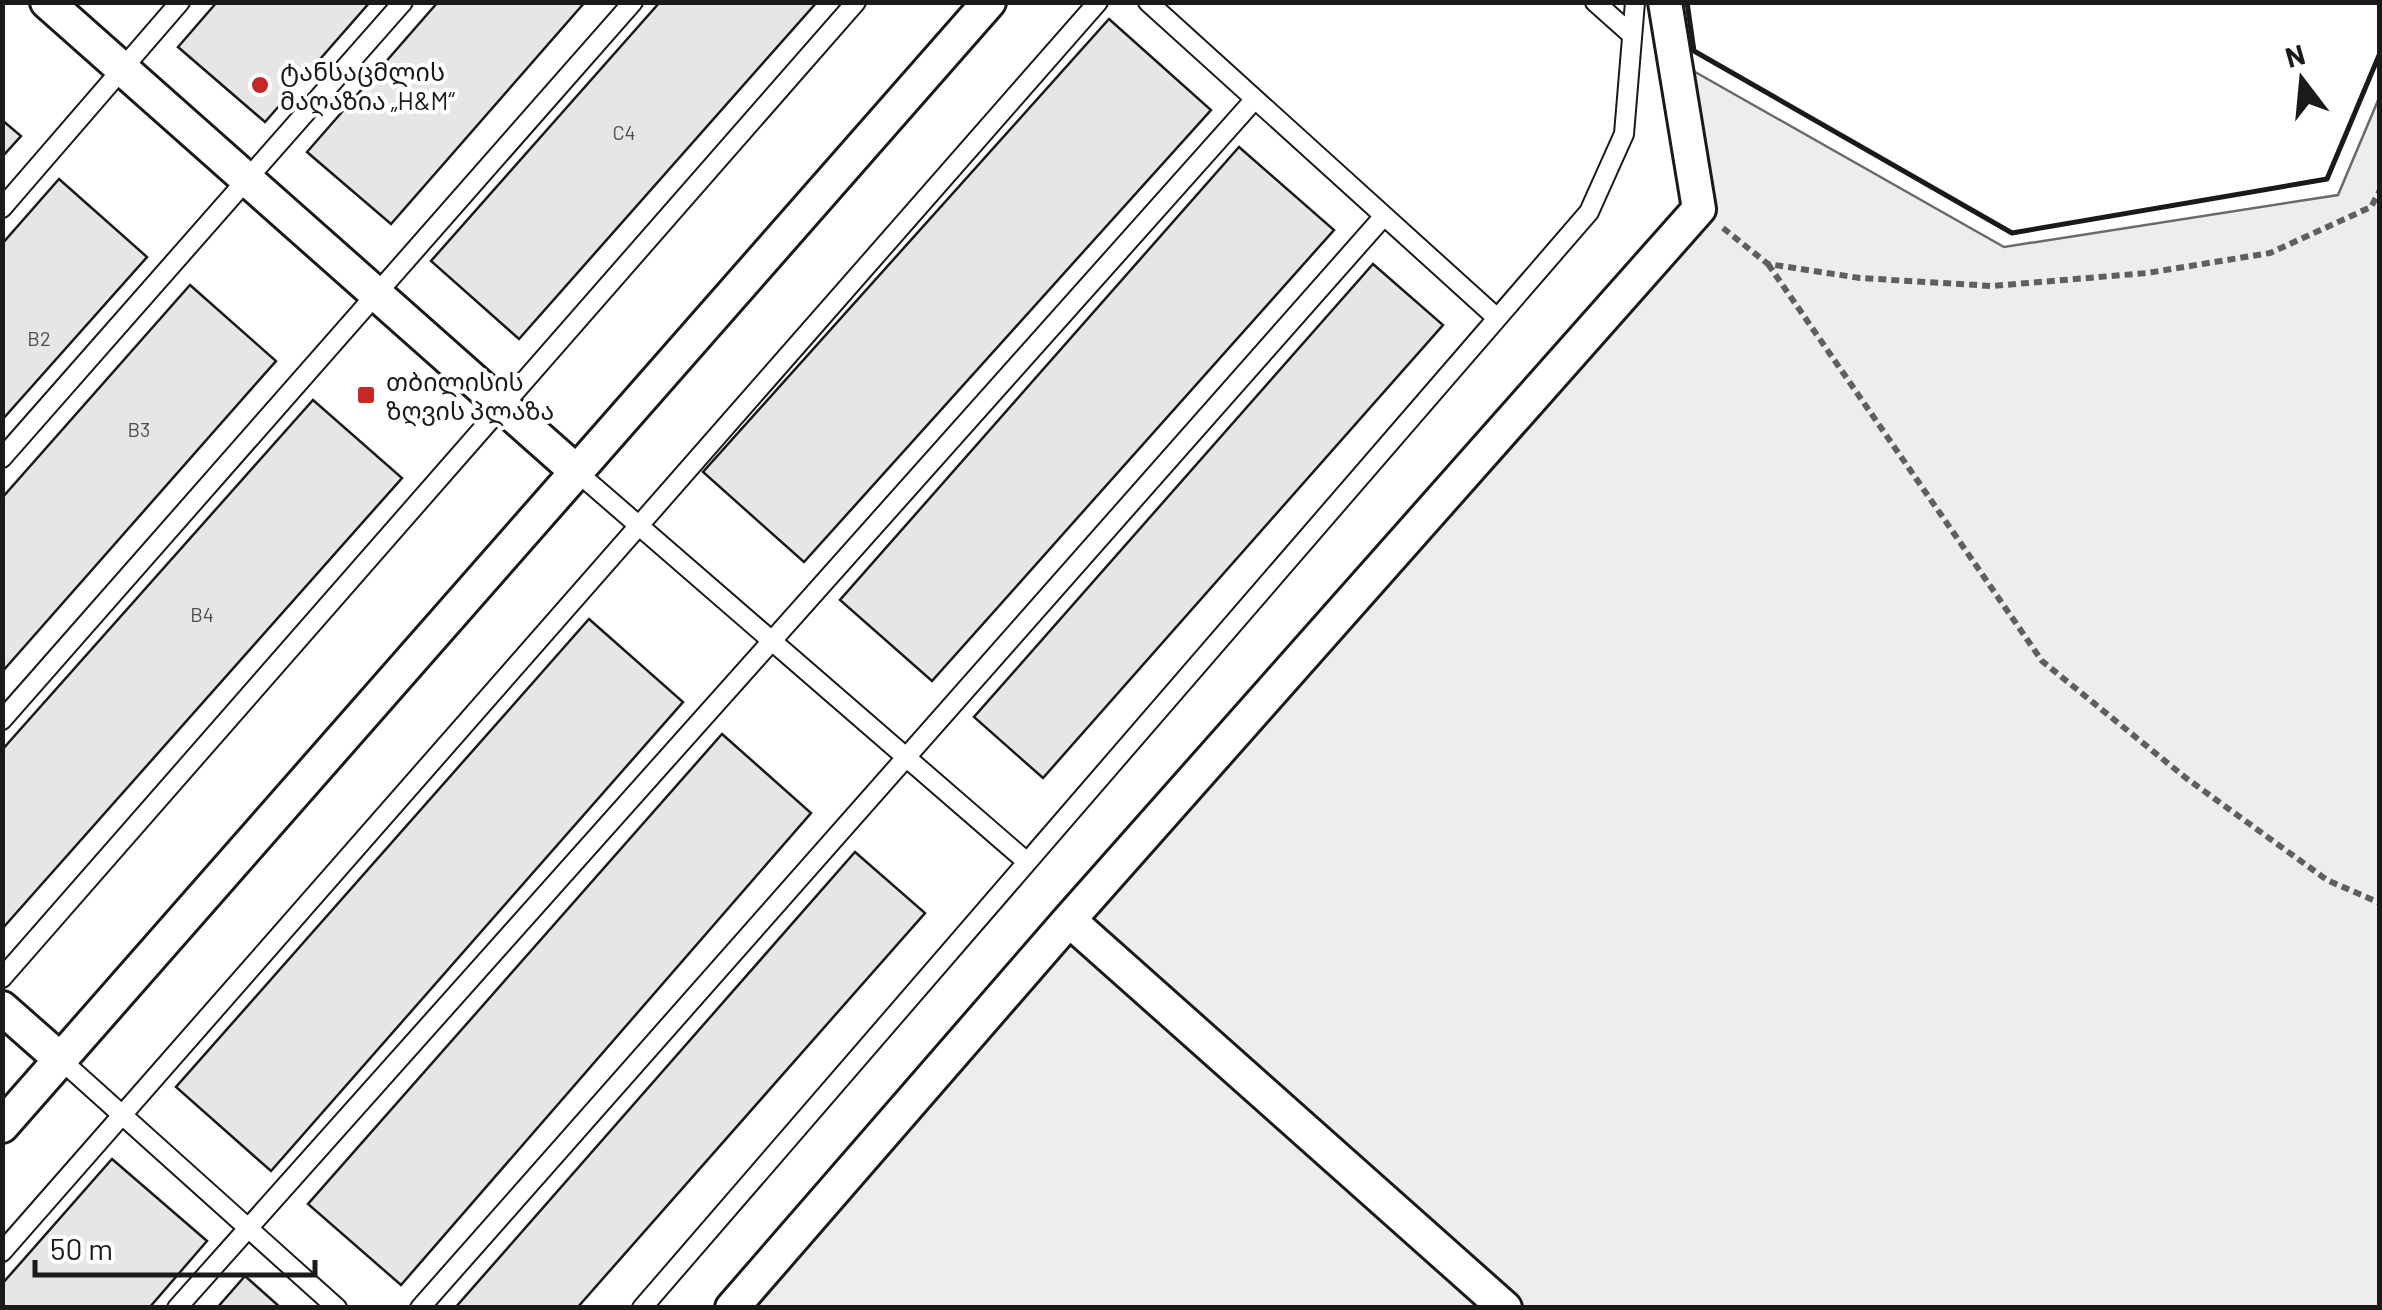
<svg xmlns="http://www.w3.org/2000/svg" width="2382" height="1310" viewBox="0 0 2382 1310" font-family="Barlow,'Noto Sans Georgian',sans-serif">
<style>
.built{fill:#ededed;stroke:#6a6a6a;stroke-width:2.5}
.building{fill:#e6e6e6;stroke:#1a1a1a;stroke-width:2.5}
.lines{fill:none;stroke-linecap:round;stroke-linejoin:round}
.lane-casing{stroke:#1a1a1a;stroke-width:22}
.street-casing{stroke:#1a1a1a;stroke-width:38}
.path{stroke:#5f5f5f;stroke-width:6;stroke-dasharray:8 5;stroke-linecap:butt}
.lane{stroke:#fff;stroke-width:18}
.street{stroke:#fff;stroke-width:32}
.wall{stroke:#1a1a1a;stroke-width:5}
.poi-dot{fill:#c62828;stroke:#fff;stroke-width:4}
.labels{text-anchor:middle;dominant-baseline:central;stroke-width:8;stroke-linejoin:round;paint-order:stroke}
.number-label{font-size:20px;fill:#4d4d4d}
.poi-label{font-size:25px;fill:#1a1a1a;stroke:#fff;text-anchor:start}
</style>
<rect width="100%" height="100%" fill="#fff"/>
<path class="built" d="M1674,60L2004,247L2338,195L2379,98V1307L732,1308L1699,209Z"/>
<path class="building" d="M217,2H370L265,122L178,47Z
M438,2H585L391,224L307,152Z
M660,2H817L519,339L431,261Z
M1109,19L1211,110L804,562L703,472Z
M2,120L21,136L2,157Z
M1239,147L1334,230L932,681L840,600Z
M59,179L147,257L2,420V244Z
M1373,264L1443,325L1043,778L974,717Z
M190,285L276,361L2,672V498Z
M313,400L402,478L2,929V750Z
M589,619L683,702L271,1171L176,1087Z
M722,734L811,813L401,1285L308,1204Z
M855,852L925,913L577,1308H455Z
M112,1159L207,1241L149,1308H2V1284Z
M245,1276L281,1308H217Z"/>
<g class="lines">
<defs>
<path id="lane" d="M1148,2L1497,318
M1595,2L1632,35
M2,208L180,2
M2,458L403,2
M577,472L1027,862
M2,720L633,2
M2,978L856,2
M61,1060L337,1308
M2,1252L1098,2
M177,1308L1255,99
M420,1308L1384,216
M642,1308L1589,212L1624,134L1635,2"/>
<path id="street" d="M47,2L577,472
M1069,920L1505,1308
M2,1008L61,1060
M2,1126L989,2
M732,1308L1069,920L1699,209L1665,2"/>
</defs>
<use href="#lane" class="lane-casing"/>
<use href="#street" class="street-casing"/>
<path class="path" d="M1723,228L1768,264L1860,278L1992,286L2147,273L2270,253L2371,207L2380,190
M1768,264L2042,661L2186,778L2327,880L2380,903"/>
<use href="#lane" class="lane"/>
<use href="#street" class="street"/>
<path class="wall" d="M1687,2L1694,51L2012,233L2327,179L2380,53"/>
</g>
<g class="poi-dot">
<circle cx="260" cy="85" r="10"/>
<rect x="356" y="385" width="20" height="20" rx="5"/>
</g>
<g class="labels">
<g class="number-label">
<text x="624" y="132">C4</text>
<text x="39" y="338">B2</text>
<text x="139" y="429">B3</text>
<text x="202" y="614">B4</text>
</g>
<g class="poi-label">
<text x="280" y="71">ტანსაცმლის<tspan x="280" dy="29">მაღაზია „H&amp;M“</tspan></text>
<text x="386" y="381">თბილისის<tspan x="386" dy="29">ზღვის პლაზა</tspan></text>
</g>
</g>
<rect width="2382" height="1310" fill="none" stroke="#1a1a1a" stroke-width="10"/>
<g transform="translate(2302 80) rotate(344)" stroke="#ffffff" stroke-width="8" paint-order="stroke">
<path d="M0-8L18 38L0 25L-18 38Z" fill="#1a1a1a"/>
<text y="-15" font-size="28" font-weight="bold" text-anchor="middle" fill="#1a1a1a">N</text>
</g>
<path d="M35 1260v15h280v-15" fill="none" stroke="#1a1a1a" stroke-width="5"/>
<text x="50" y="1260" font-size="30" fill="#1a1a1a" stroke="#ffffff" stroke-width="8" paint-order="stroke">50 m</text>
</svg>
